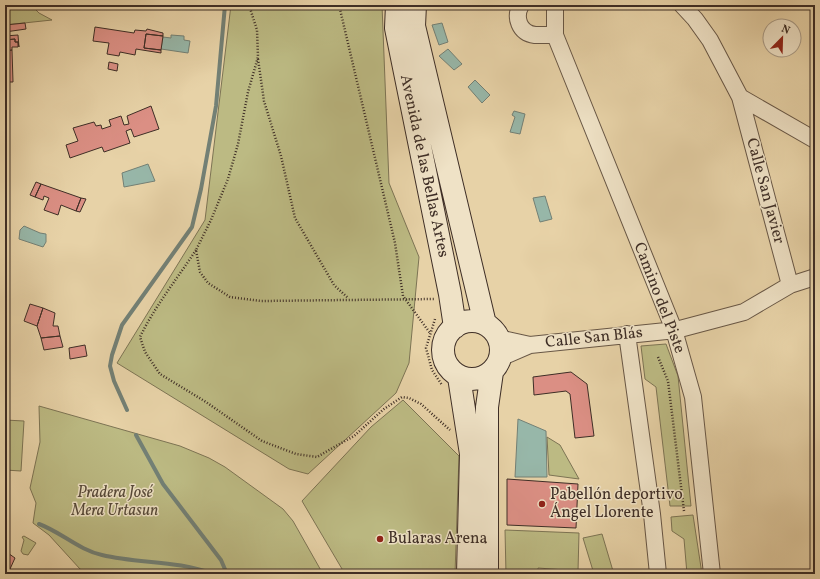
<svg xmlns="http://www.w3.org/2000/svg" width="820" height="579" viewBox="0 0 820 579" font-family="Vollkorn,serif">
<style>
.green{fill:#bcba83;stroke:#7d7454}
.water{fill:#97b7a9;stroke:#738075}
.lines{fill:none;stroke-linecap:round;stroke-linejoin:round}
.stream{stroke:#738075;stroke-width:4}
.building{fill:#db8f84;stroke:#3e2e26}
.street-casing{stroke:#685746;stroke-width:18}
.secondary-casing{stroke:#3e2e26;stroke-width:24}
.path{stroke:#3e2e26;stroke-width:2.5;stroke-dasharray:1 2;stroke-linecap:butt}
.street{stroke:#efe2c6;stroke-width:16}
.secondary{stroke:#efe2c6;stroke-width:22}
.poi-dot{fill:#8f2418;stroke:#efe2c6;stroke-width:1.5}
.labels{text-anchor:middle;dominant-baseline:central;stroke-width:3;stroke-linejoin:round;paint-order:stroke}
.street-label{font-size:16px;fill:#3e2e26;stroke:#efe2c6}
.park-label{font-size:16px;font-style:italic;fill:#574a39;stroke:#efe2c6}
.poi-label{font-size:16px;fill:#3e2e26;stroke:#efe2c6;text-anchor:start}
</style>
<rect width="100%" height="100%" fill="#e7d2a7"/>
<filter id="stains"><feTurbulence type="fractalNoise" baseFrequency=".005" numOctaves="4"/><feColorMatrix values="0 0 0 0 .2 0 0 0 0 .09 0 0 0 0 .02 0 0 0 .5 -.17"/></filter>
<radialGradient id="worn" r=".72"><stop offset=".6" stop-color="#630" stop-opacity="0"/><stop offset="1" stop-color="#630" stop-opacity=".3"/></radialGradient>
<path class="green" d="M5,5H31L39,13L52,20L5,25Z
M231,5H382L389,183L419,257L409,363L396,393L308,474L289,469L117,363L205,220Z
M666,344L678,376L691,506H670L656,387L645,379L641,346Z
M403,400L459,456L455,574H345L302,501L371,427Z
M39,406L180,446L209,458L225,467L283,509L293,521L323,574H191L175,571L167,574H87L80,569L49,535L33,523L36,503L30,488L40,442Z
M5,420L24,421L21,471L5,470Z
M547,437L560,445L579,479L549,475Z
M693,515L702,574H687L684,539L672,531L671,517Z
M505,530L579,533L578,571L538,568V574H506Z
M602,534L613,571L594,574L583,538Z
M24,536L36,543L28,555L23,554L21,551L24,540L22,537Z"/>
<path class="water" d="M442,23L448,42L439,45L432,25Z
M171,35L184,36V40L190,41L188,53L161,49L163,37L171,38Z
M448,49L462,64L454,70L439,56Z
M475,80L490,95L482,103L468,87Z
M514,111L525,114L520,134L510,132L515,117L512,115Z
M148,164L155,181L124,187L122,173Z
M545,196L552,219L540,222L533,198Z
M24,226L40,233L46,234V242L43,247L19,239L20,230Z
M518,419L546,431L547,477H515Z"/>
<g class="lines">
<path class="stream" d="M127,410L114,381L110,366L112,355L122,325L192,227L201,189L216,106L225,5
M136,435L163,484L221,560L227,574
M39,524C61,532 79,550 102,555C139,564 177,560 213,574"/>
</g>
<path class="building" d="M25,23L26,29L5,32V25Z
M95,27L134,33L135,30L146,31L147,29L163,33V36L146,34L144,48L161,50V53L136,49L135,55L120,52L119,56L107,54L109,43L93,41Z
M146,34L163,36L161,50L144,48Z
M18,35L19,47L18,42H15V39L5,40V36Z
M5,37V40L15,39V42H18V47H12V50L5,51Z
M12,50L13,82H5V78H8L5,51Z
M5,55H6L8,78H5Z
M109,62L118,64L117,71L108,69Z
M151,106L159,129L134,137L131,129L126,131L130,143L104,152L102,147L70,158L66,145L78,141L73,128L94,122L96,126L101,125L102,129L111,126L109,120L121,116L124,125L129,124L127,116Z
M36,182L41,184L35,197L30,195Z
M41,184L81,198L76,211L61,205L58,215L44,210L49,198L44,196L43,200L35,197Z
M81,198L86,199L80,212L76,211Z
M30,304L43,308L37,326L24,321Z
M43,308L55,313L53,326H58L60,336L41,338L37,326Z
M60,336L63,347L44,350L41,338Z
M85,345L87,356L70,359L69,348Z
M571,372L587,384L594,436L575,438L570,394L566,391L534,395L533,377Z
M507,479L578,484L576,528L507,525Z
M5,551L15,558L10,569H6Z"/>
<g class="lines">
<defs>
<path id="street" d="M521,5C514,17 519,33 535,35C541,35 548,35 555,35
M555,5V35L674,330L693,397L712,574
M682,5L695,19L710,40L740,97L815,140
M740,97L790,285
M627,334L652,514L658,574
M498,338L530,345
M500,358L530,345L676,330L744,312L790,285L815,277"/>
<path id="secondary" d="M397,5L396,28L450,294L455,327
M415,5L414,26L485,324
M443 350a29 29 0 1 1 58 0a29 29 0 1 1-58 0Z
M459,377L471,454L468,574
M487,574V407L492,372"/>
</defs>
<use href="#street" class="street-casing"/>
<use href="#secondary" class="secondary-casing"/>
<path class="path" d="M249,5L257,30L258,57L248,92L238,144L228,179L211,220L196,250L200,272L208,283L230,297L261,301L434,299
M339,5L395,243L403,296L430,333
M258,59L264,101L281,156L295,218L334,285L348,298
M196,250C177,279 155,306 140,337L145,352L160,374L206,402L262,441L296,454L317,457L329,450L354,436L384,409L402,397L409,398L421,404L450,430
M435,319L426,348L432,370L442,385
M658,357L668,381L684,511"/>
<use href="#street" class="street"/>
<use href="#secondary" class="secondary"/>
</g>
<g class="poi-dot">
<circle cx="542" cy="504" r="4"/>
<circle cx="380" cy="539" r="4"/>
</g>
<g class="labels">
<g class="street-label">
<text transform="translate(424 166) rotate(78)">Avenida de las Bellas Artes</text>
<text transform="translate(765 191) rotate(75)">Calle San Javier</text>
<text transform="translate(659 298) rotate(69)">Camino del Piste</text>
<text transform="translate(594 338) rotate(-6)">Calle San Blás</text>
</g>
<g class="park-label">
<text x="115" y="493">Pradera José<tspan x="115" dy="18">Mera Urtasun</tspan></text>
</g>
<g class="poi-label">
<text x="550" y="495">Pabellón deportivo<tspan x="550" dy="18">Ángel Llorente</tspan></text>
<text x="388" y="539">Bularas Arena</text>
</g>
</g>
<rect width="820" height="579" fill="none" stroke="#e7d2a7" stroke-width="20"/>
<rect x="6" y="6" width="808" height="567" fill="none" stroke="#3e2e26" stroke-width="2"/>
<rect x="10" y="10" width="800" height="559" fill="none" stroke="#3e2e26"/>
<g transform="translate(782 38) rotate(23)"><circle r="19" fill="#efe2c6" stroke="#a89a86"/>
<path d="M0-3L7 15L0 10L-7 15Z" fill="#8f2418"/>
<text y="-6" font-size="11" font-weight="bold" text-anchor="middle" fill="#3e2e26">N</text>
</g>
<rect width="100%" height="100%" filter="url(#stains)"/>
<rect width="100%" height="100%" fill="url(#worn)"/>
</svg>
